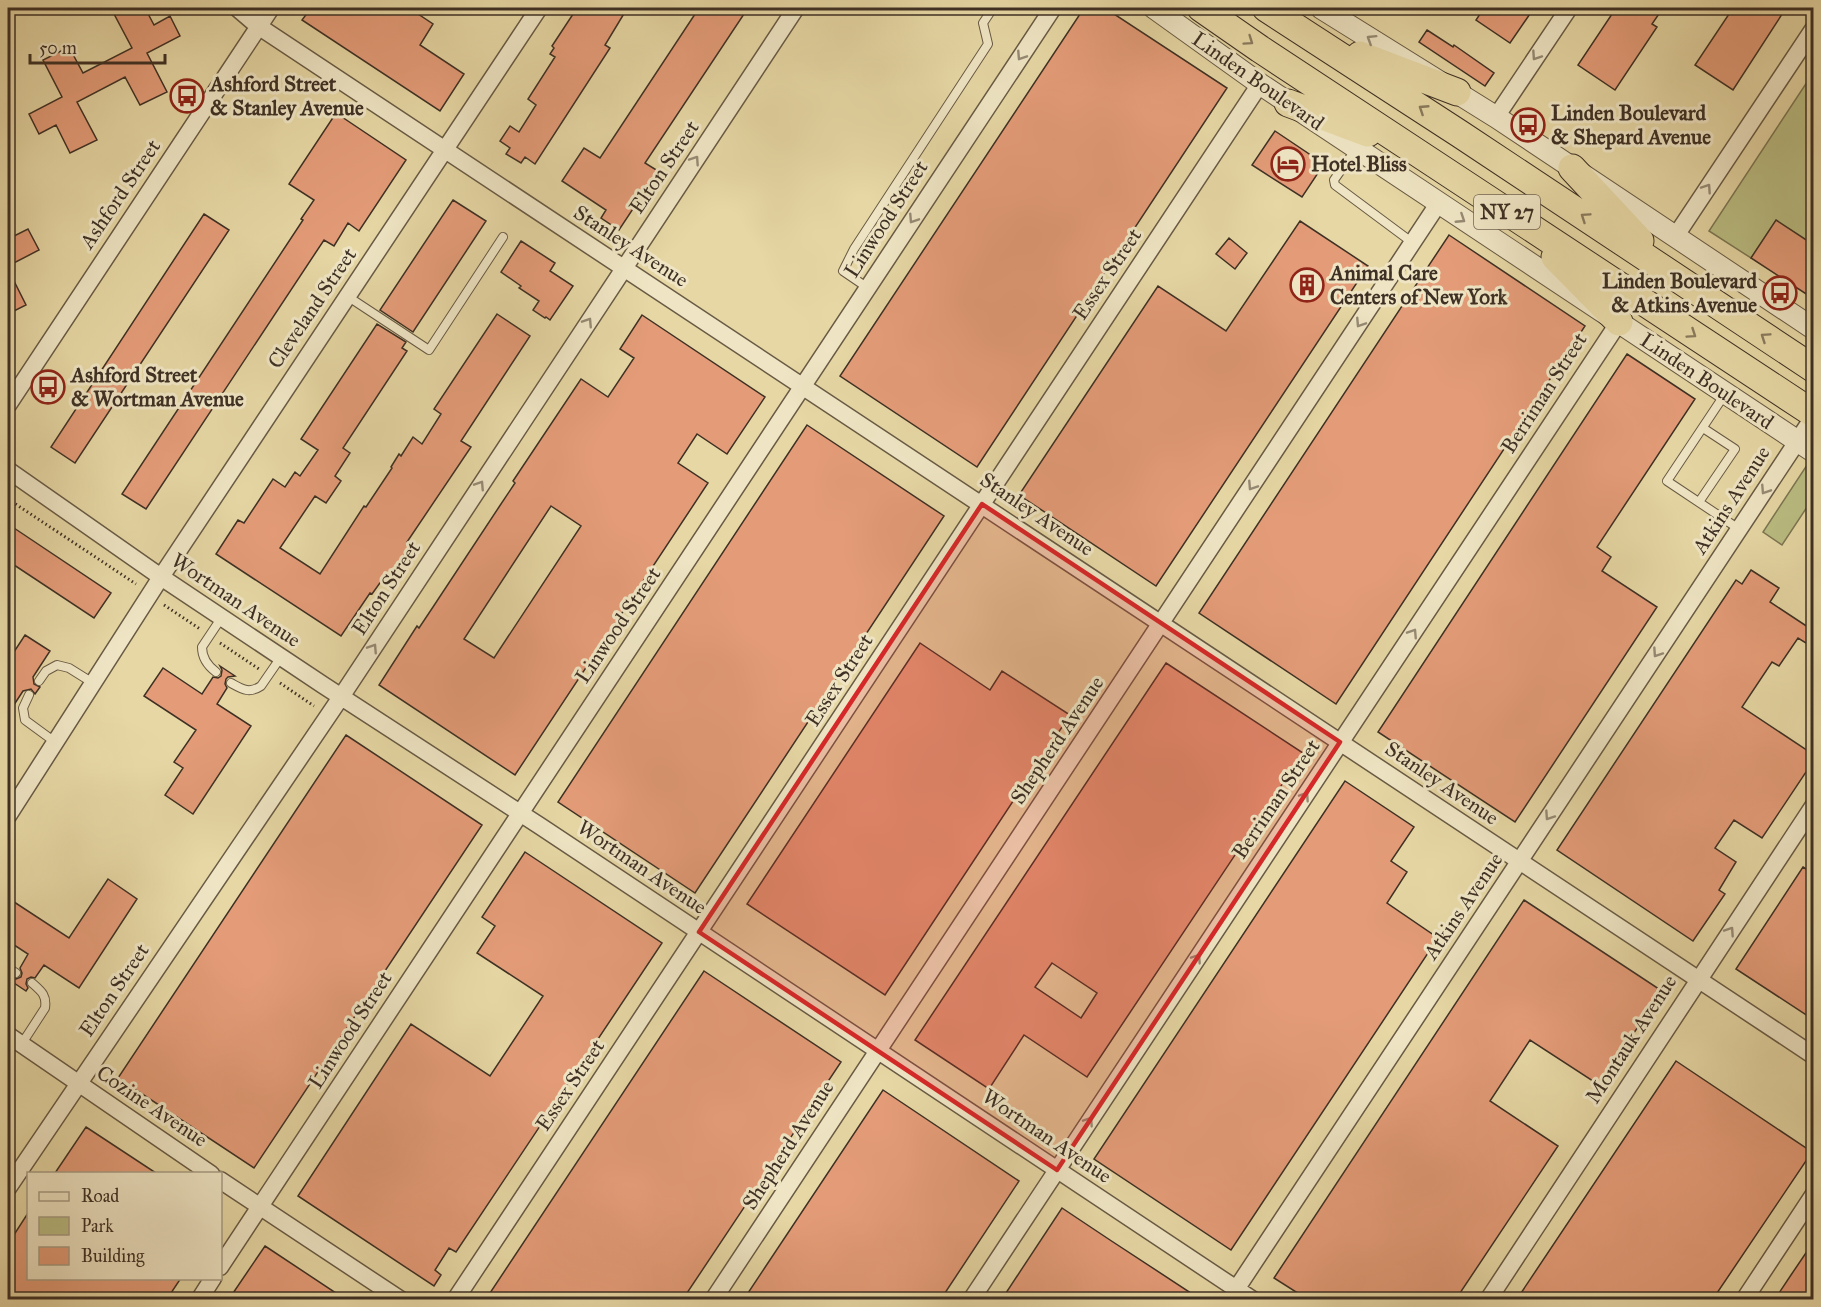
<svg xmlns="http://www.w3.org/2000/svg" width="1821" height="1307" viewBox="0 0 1821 1307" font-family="'IM FELL Great Primer',serif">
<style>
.green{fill:#babd82;stroke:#7c7653;stroke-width:1.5}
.building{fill:#e49c78;stroke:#3e3024;stroke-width:1.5;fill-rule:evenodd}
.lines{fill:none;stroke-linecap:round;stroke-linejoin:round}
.service-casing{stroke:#685a44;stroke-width:10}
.minor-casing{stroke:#685a44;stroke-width:19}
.tertiary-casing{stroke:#685a44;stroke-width:23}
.trunk-casing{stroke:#3e3024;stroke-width:29}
.path{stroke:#3e3024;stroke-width:3;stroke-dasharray:1.5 3;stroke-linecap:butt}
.service{stroke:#efe5c4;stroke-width:8}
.minor{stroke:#efe5c4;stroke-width:16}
.tertiary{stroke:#efe5c4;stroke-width:21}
.trunk{stroke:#e6d7a4;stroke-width:27}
.oneway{stroke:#968a74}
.oneway2{stroke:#8a7b5e}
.marked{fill:#d62828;fill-opacity:0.2;stroke:#d62828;stroke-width:4.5;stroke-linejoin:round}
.labels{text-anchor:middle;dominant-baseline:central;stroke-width:6;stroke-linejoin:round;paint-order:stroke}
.shield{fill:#efe5c4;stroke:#736654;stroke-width:1.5}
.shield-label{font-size:20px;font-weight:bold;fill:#3e3024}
.street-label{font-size:21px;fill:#3e3024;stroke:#efe5c4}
.poi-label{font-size:21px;font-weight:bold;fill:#3e3024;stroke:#efe5c4;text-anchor:start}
</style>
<rect width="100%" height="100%" fill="#e6d7a4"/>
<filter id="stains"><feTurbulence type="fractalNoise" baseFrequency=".00333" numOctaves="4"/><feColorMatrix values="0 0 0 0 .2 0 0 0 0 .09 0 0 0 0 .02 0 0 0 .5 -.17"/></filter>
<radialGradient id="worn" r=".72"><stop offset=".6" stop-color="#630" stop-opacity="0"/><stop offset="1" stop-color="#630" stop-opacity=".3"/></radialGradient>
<path class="green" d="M1813,73V245L1776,221L1751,258L1709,231Z
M1807,465L1813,470V498L1782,545L1763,532Z"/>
<path class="building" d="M121,8H145L154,25L170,16L180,36L147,53L167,92L140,105L125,77L77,102L97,140L70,153L56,125L39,134L29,114L62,97L43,60L69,47L83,73L132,48L113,12Z
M311,8H372L381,14L385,8H409L433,24L420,45L464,74L440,111L302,20Z
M577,8H617L625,12L605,45L610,48L535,164L525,157L521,163L506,154L510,148L500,141L510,126L519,132L536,105L528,99L555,57L550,54L554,48L552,46Z
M699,8H748L645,163L658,171L619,230L601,218L606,210L562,181L584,148L600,158Z
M1084,8H1105L1227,88L977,467L840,376Z
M1484,8H1534L1510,43L1476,20Z
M1616,8H1663L1652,24L1657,27L1615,90L1578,65Z
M1733,8H1786L1733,90L1695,65Z
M1427,30L1453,47L1454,45L1494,73L1485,86L1419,42Z
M336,113L406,160L359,231L348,223L334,246L324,240L146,509L122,494L303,220L301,219L314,200L289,184Z
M1275,131L1324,164L1302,197L1252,165Z
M453,200L486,221L413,332L380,310Z
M204,214L229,230L75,463L51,447Z
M1776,220L1814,245V299L1751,258Z
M1300,221L1368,266L1156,586L1019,495L1158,286L1226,331Z
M28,229L39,250L8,266V239Z
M1449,235L1585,326L1336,704L1199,613Z
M1229,238L1247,253L1235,269L1216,254Z
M521,241L555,263L550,271L573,286L550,320L546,317L545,318L533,310L539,301L519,288L521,286L501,272Z
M8,269L26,305L8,314Z
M497,314L530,336L461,441L471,447L407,542L411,544L400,561L404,563L394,578L387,573L372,594L370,593L341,636L216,554L238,520L244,523L273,479L285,487L295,472L300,476L318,450L301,439L377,324L406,342L402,348L407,351L343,448L350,453L335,476L341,481L326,503L315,496L280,548L320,574L364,506L366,507L392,468L391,467L399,454L401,456L413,437L422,444L441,414L434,409Z
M642,315L765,397L727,454L697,434L678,463L708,483L515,775L379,685L417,626L419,628L433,607L499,507L515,483L513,481L581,379L608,397L634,358L620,349ZM551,506L581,526L494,658L464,639Z
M1627,354L1695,399L1597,547L1611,557L1602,571L1657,607L1515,822L1378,732Z
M807,425L944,516L695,893L558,802Z
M8,524L111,593L94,618L8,561Z
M1751,570L1779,588L1770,602L1814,631V648L1798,638L1779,666L1772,662L1742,707L1814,755V760L1762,838L1734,820L1715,848L1736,862L1719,890L1725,894L1693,941L1557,850L1736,580L1742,584Z
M25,635L50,651L33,677L34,684L40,687L35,694L31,689L23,691L8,714V661Z
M920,643L990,690L1002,671L1070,715L885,995L747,904Z
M1166,663L1303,753L1087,1077L1024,1035L989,1089L915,1040ZM1052,963L1097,993L1081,1018L1035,987Z
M220,666L235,676L228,677L226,679L225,684L227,688L217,704L251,726L193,814L165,795L183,768L174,762L196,730L144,696L163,668L202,694L213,677L218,678L221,676L222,670Z
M346,735L482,825L254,1168L118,1078Z
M1345,781L1414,827L1391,861L1407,872L1387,903L1438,938L1231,1250L1094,1159Z
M525,852L662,943L456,1252L449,1248L435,1270L441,1275L434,1286L298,1196L411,1024L490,1076L543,996L477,953L495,926L482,917Z
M1803,867L1814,874V1020L1736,969Z
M108,879L137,899L79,988L44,965L35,978L31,977L27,979L26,984L28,988L26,991L11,981L13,979H16L21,977L22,973L20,968L28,954L8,941V898L69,938Z
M1524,900L1662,991L1599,1085L1530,1040L1490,1101L1558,1146L1456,1299H1307L1274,1278Z
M704,971L841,1062L683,1299H486Z
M1676,1061L1812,1152L1713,1299H1517Z
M883,1090L1019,1181L941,1299H744Z
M86,1127L156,1173H55Z
M1062,1208L1110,1240L1200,1299H1002Z
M28,1213V1278H181L167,1299H8V1244Z
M1814,1241V1299H1775L1791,1275Z
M265,1246L345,1299H229Z"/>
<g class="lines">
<defs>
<path id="service" d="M1356,149L1334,180L1335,185L1413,243
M868,288L843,271L854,249L988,44L983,23L993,8
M347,296L429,350L503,237
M1725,394L1667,481L1739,529
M1699,502L1735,449L1703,428
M216,672C208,666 202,658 202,647L222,617
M39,681L46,671L57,665L69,668L93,683
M231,683C242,689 249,694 261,686L281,657
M29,695L23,708L25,720L55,742
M8,968L16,973
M21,1045L45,1008C47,995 41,991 32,983"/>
<path id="minor" d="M237,8L258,26L1814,1056
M1496,117L1569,8
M1675,237L1814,28
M8,405L271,8
M8,470L161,577L323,685L540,826L1253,1300
M8,816L161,577L539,8
M8,1035L211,1174
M220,1180L401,1300
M8,1188L341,697L796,8
M220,1267L1053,8
M199,1300L213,1278
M455,1300L1260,84
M713,1300L1438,204
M971,1300L1619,322
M1229,1300L1814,416
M1488,1300L1814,805
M1744,1300L1814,1194"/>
<path id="tertiary" d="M1154,8L1260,84L1814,452
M1321,8L1496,117L1814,329"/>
<path id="trunk" d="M1201,8L1260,49L1814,414
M1266,8L1460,134L1814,369
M1360,55L1457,92
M1288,103L1368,133
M1572,168L1640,241
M1555,257L1619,322"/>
</defs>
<use href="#service" class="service-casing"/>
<use href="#minor" class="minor-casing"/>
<use href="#tertiary" class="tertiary-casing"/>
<use href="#trunk" class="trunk-casing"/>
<path class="path" d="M8,499L136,584
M164,605L200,629
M220,643L259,669
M280,683L314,706"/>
<use href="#service" class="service"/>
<use href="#minor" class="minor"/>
<use href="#tertiary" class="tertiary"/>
<use href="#trunk" class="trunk"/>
</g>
<defs><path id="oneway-chevron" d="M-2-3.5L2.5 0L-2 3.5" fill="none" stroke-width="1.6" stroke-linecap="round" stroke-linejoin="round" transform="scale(1.5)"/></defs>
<g class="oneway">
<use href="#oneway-chevron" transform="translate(1371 39) rotate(-148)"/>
<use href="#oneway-chevron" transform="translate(1021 56) rotate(123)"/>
<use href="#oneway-chevron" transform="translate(1536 56) rotate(124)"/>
<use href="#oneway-chevron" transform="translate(695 160) rotate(-56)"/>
<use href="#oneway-chevron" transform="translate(1707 188) rotate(-56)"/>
<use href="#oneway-chevron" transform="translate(913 219) rotate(123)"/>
<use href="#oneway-chevron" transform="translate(1461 219) rotate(33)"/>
<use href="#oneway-chevron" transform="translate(588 322) rotate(-57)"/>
<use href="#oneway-chevron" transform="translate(1360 323) rotate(123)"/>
<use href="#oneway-chevron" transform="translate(480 485) rotate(-57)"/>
<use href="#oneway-chevron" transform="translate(1252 486) rotate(123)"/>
<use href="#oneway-chevron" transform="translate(1765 490) rotate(123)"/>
<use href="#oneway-chevron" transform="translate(1413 633) rotate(-57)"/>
<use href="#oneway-chevron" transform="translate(373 648) rotate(-57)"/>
<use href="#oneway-chevron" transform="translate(1657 653) rotate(124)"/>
<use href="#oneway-chevron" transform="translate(1305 796) rotate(-56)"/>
<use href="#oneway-chevron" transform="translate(1549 816) rotate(124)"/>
<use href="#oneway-chevron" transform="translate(1730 931) rotate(-56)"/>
<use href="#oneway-chevron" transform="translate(1197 958) rotate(-56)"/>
<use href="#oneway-chevron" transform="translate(1089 1121) rotate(-56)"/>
</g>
<g class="oneway2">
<use href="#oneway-chevron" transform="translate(1249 41) rotate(35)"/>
<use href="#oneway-chevron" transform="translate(1423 109) rotate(-147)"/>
<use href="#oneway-chevron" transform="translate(1585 217) rotate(-146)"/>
<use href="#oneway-chevron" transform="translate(1692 334) rotate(34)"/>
<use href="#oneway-chevron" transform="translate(1765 337) rotate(-146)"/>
</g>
<path class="marked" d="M982,504L1340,742L1057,1170L699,932Z"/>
<defs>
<symbol id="bus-ring" viewBox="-11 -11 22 22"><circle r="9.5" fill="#efe5c4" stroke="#8f2418" stroke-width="1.5"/><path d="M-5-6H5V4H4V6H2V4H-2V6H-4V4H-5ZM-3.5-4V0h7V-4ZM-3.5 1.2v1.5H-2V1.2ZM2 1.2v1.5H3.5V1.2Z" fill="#8f2418"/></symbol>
<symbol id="hotel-ring" viewBox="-11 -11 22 22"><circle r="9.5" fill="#efe5c4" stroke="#8f2418" stroke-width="1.5"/><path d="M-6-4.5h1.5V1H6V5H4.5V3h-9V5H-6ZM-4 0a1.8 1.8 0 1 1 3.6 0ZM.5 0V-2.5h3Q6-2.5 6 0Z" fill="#8f2418"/></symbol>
<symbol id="building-ring" viewBox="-11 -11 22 22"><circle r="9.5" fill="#efe5c4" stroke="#8f2418" stroke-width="1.5"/><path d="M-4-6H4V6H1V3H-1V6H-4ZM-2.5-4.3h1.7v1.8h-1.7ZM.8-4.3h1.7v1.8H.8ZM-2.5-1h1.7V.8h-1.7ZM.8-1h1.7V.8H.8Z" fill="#8f2418"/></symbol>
</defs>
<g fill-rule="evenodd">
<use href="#bus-ring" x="168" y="77" width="38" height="38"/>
<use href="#bus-ring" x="1509" y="106" width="38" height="38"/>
<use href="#hotel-ring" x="1269" y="145" width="38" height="38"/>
<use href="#building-ring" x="1288" y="266" width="38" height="38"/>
<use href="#bus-ring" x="1761" y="274" width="38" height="38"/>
<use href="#bus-ring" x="29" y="368" width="38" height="38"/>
</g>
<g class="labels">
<rect class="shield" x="1474" y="195" width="66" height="34" rx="4.5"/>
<g class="shield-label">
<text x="1507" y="212">NY 27</text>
</g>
<g class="street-label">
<text transform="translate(1258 81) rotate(35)">Linden Boulevard</text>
<text transform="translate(664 167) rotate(-56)">Elton Street</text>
<text transform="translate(120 194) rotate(-56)">Ashford Street</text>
<text transform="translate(886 219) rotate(-57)">Linwood Street</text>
<text transform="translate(631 246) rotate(33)">Stanley Avenue</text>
<text transform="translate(1107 274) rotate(-56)">Essex Street</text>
<text transform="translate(312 308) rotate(-56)">Cleveland Street</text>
<text transform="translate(1707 381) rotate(34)">Linden Boulevard</text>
<text transform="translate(1544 393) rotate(-57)">Berriman Street</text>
<text transform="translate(1731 500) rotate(-57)">Atkins Avenue</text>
<text transform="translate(1037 514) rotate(34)">Stanley Avenue</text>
<text transform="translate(386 588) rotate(-57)">Elton Street</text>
<text transform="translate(236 600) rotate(34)">Wortman Avenue</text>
<text transform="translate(618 625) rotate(-56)">Linwood Street</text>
<text transform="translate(839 680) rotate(-57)">Essex Street</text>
<text transform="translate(1057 740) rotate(-56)">Shepherd Avenue</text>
<text transform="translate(1442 783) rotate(34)">Stanley Avenue</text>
<text transform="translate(1276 799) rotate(-56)">Berriman Street</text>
<text transform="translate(642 867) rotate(34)">Wortman Avenue</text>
<text transform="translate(1463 906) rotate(-56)">Atkins Avenue</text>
<text transform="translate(114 990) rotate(-56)">Elton Street</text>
<text transform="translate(350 1030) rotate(-57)">Linwood Street</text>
<text transform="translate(1631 1039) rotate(-57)">Montauk Avenue</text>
<text transform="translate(570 1085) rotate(-56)">Essex Street</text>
<text transform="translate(152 1106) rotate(34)">Cozine Avenue</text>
<text transform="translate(1047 1136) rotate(34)">Wortman Avenue</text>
<text transform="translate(788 1145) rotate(-57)">Shepherd Avenue</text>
</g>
<g class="poi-label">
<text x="210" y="84">Ashford Street<tspan x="210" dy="24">&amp; Stanley Avenue</tspan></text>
<text x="1551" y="113">Linden Boulevard<tspan x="1551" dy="24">&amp; Shepard Avenue</tspan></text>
<text x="1311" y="164">Hotel Bliss</text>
<text x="1330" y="273">Animal Care<tspan x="1330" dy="24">Centers of New York</tspan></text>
<text x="1757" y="281" text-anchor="end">Linden Boulevard<tspan x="1757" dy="24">&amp; Atkins Avenue</tspan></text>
<text x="71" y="375">Ashford Street<tspan x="71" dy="24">&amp; Wortman Avenue</tspan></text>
</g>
</g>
<rect width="1821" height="1307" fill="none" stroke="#e6d7a4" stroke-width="30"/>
<rect x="9" y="9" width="1803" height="1289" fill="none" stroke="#3e3024" stroke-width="3"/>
<rect x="15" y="15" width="1791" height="1277" fill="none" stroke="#3e3024" stroke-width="1.5"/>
<rect x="27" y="1172" width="195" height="108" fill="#efe5c4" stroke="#a89d84" stroke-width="1.5"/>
<rect x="39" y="1192" width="30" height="9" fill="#efe5c4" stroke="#a89d84" stroke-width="1.5"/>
<text x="81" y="1202" font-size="18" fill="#3e3024">Road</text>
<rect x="39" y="1217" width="30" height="18" fill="#babd82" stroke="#a89d84" stroke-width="1.5"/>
<text x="81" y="1232" font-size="18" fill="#3e3024">Park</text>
<rect x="39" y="1247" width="30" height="18" fill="#e49c78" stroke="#a89d84" stroke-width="1.5"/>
<text x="81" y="1262" font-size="18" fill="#3e3024">Building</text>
<path d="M30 54v9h135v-9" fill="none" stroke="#3e3024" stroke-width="3"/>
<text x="39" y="54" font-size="18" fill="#3e3024" stroke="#efe5c4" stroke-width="4.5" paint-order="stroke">50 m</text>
<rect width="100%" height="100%" filter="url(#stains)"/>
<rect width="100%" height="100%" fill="url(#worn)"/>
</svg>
